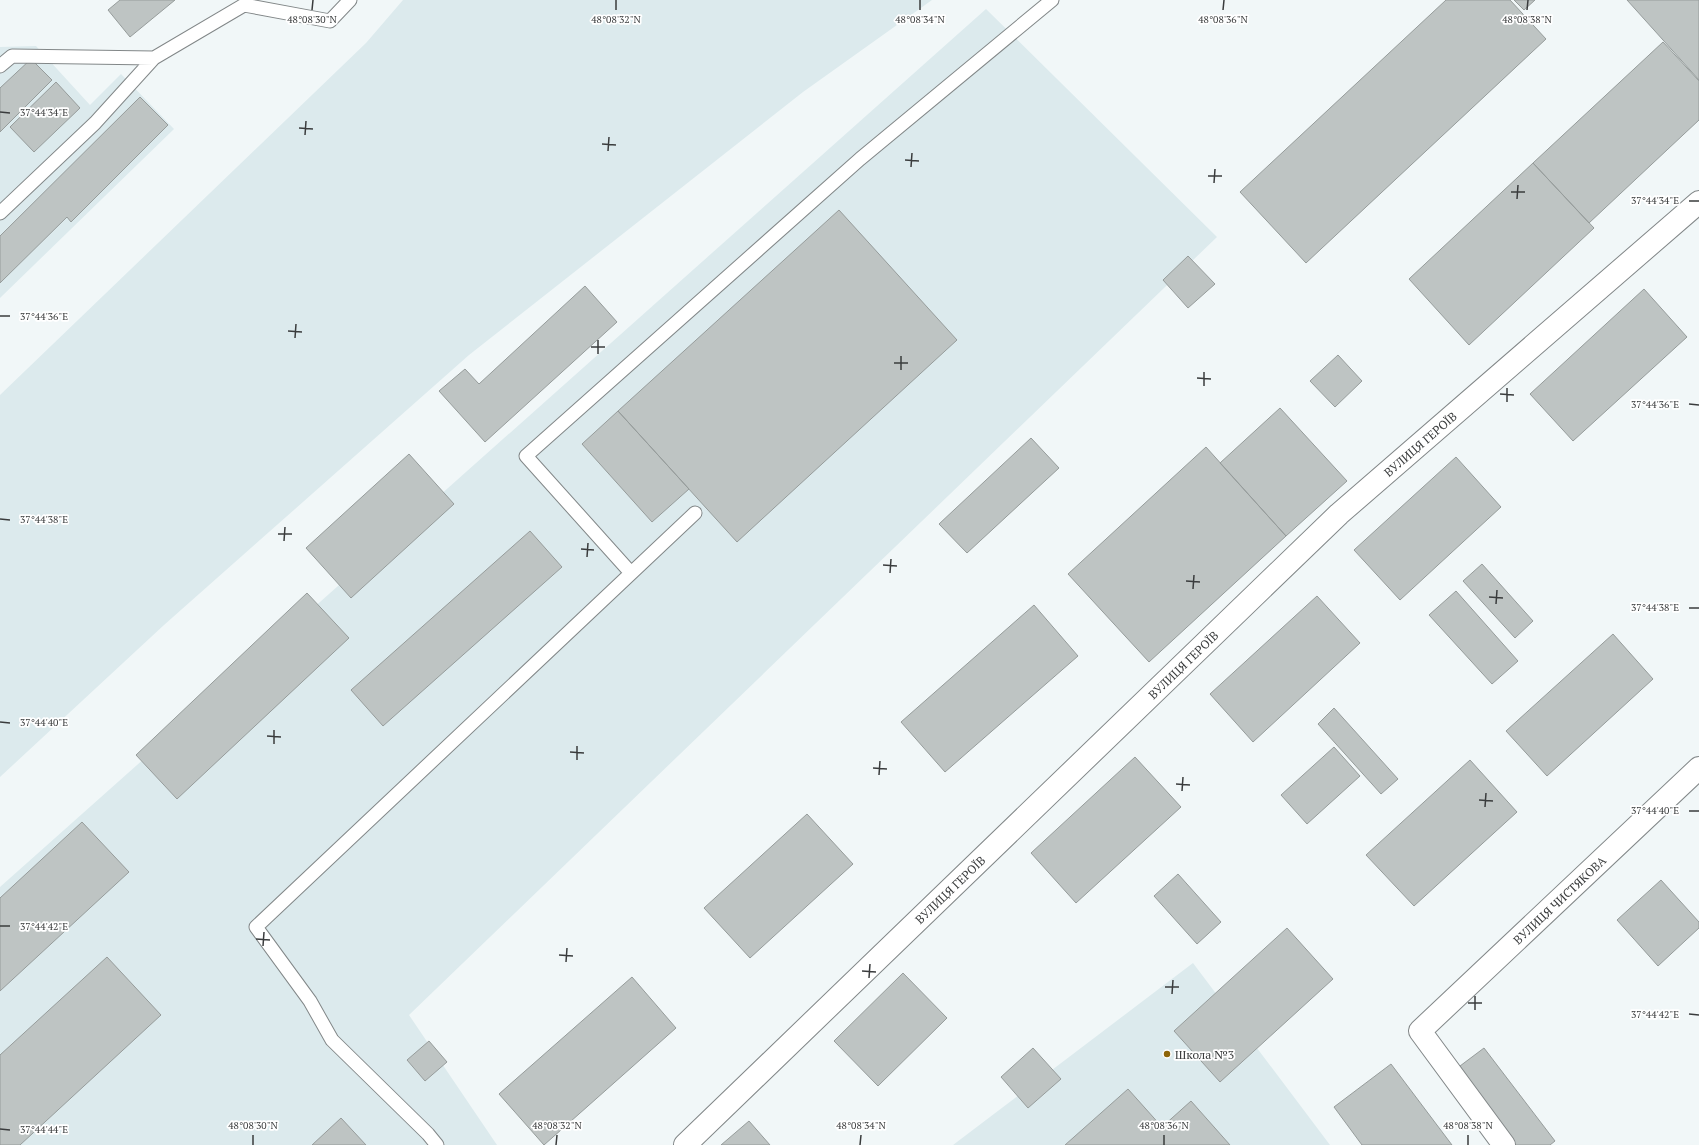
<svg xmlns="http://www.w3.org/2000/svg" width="1699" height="1145" viewBox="0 0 1699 1145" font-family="'PT Serif',serif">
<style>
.built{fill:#dceaed}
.building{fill:#bec4c3;stroke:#969c9b}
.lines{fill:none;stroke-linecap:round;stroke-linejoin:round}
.lane-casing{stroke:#828788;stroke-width:15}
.street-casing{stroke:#828788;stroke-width:24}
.lane{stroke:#fff;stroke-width:13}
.street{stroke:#fff;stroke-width:22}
.ticks{fill:none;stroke:#3a3c3d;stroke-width:1.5}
.poi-dot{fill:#8d6407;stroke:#fff;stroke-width:1.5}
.labels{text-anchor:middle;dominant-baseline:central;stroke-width:3.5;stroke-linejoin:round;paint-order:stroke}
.street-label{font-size:12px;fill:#3a3c3d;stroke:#fff}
.poi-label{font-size:12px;fill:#3a3c3d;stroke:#fff;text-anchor:start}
.ticks-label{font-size:10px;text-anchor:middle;fill:#3a3c3d;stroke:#fff;stroke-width:3.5;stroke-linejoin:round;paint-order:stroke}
</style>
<rect width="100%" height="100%" fill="#f1f7f8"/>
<path class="built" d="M403,0H932L803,92L469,355L164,625L0,777V395L366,43Z
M986,9L1217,237L409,1015L497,1145H0V887Z
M36,46L90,105L121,74L174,129L0,298V47Z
M1193,963L1330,1145H953Z"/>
<path class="building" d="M120,0H175L130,37L108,10Z
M1446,0H1510L1546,39L1306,263L1240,192Z
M1514,0H1535L1524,10Z
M1627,0H1699V80Z
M1663,42L1699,81V120L1589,223L1533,163Z
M31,59L52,80L0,132V88Z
M56,82L80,108L34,152L10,127Z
M140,97L168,125L71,222L67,217L0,283V236Z
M1533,163L1594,228L1469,345L1409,279Z
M839,210L957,340L737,542L618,411Z
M1188,256L1215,284L1188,308L1163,280Z
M585,286L617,322L485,442L439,391L465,369L479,384Z
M1644,289L1687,337L1573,441L1530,394Z
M1338,355L1362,381L1335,407L1310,381Z
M1280,408L1347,481L1286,536L1220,463Z
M618,411L689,489L652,522L582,444Z
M1031,438L1059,468L967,553L939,524Z
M1206,447L1286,536L1149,662L1068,574Z
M409,454L454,504L351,598L306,548Z
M1456,457L1501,507L1400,600L1354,550Z
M530,531L562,567L383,726L351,690Z
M1482,564L1533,621L1515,638L1463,581Z
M1456,591L1518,661L1492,684L1429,615Z
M307,593L349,638L177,799L136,755Z
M1317,596L1360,643L1253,742L1210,694Z
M1034,605L1078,656L945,772L901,722Z
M1613,634L1653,679L1547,776L1506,731Z
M1334,708L1398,779L1381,794L1318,724Z
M1334,747L1360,776L1307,824L1281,795Z
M1135,757L1181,807L1076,903L1031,853Z
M1470,760L1517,812L1414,906L1366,855Z
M807,814L853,864L750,958L704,908Z
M82,822L129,872L0,991V898Z
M1178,874L1221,922L1197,944L1154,896Z
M1661,880L1699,922V928L1658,966L1617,920Z
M1287,928L1333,979L1220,1082L1174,1031Z
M107,957L161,1015L20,1145H0V1055Z
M903,973L947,1018L878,1086L834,1041Z
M632,977L676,1028L544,1145L499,1094Z
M429,1041L447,1062L425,1081L407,1060Z
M1033,1048L1061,1079L1028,1108L1001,1077Z
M1484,1048L1555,1141L1550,1145H1514L1456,1069Z
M1391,1064L1452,1145H1362L1334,1107Z
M1128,1089L1162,1127L1191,1101L1230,1145H1065Z
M341,1118L366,1145H312Z
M749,1121L770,1145H721Z"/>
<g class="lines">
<defs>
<path id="lane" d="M0,66L12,56L154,58L244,5L330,21L350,0
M0,213L95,123L154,58
M631,573L526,456L860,159L1052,0
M437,1145L428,1134L332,1040L310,1001L256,927L695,513"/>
<g id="street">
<path id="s1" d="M685,1145L1339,514L1699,202"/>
<path id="s2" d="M1504,1145L1420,1031L1699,768"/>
</g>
</defs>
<use href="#lane" class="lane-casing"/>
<use href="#street" class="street-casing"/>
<use href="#lane" class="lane"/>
<use href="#street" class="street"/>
</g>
<path class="ticks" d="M312,10L313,0M616,10V0M920,10V0M1223,10L1224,0M1527,10L1528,0M0,112L10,113M299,128L313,129M305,135L306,121M602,144L616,145M608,151L609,137M905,160L919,161M911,167L912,153M1208,176H1222M1214,183L1215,169M1511,192H1525M1517,199L1518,185M1689,201H1699M0,316H10M288,331L302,332M295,338L296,324M591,347H605M598,354V340M894,363H908M901,370V356M1197,378L1211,379M1204,386V372M1500,394L1514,395M1507,402V388M1689,404L1699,405M0,519L10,520M278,534H292M284,541L285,527M581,549L594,550M587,557L588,543M883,565L897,566M890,573L891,559M1186,581L1200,582M1193,589L1194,575M1489,597L1503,598M1496,604L1497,590M1689,608H1699M0,722L10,723M267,736L281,737M274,744V730M570,752L584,753M577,760V746M873,768L887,769M879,775L880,761M1176,784L1190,785M1182,791L1183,777M1479,800L1493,801M1485,807L1486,793M1689,811H1699M0,926H10M256,939L270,940M263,946L264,932M559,955L573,956M566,962L567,948M862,971L876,972M869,978L870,964M1165,987H1179M1172,994L1173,980M1468,1003H1482M1475,1010V996M1689,1014L1699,1015M0,1129L10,1130M253,1145V1135M556,1145L557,1135M860,1145L861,1135M1164,1145V1135M1468,1145V1135"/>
<circle class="poi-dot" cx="1167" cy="1054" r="4"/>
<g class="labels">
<g class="street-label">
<text stroke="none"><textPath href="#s1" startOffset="1016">ВУЛИЦЯ ГЕРОЇВ</textPath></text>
<text stroke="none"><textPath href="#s1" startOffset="692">ВУЛИЦЯ ГЕРОЇВ</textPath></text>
<text stroke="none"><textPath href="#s1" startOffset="368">ВУЛИЦЯ ГЕРОЇВ</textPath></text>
<text stroke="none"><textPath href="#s2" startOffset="333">ВУЛИЦЯ ЧИСТЯКОВА</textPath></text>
</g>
<g class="poi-label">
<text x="1175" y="1054">Школа №3</text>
</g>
</g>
<g class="ticks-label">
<text x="312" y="23">48°08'30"N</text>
<text x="616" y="23">48°08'32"N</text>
<text x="920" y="23">48°08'34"N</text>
<text x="1223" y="23">48°08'36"N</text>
<text x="1527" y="23">48°08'38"N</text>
<text x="44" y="116">37°44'34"E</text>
<text x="1655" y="204">37°44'34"E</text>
<text x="44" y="320">37°44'36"E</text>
<text x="1655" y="408">37°44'36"E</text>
<text x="44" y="523">37°44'38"E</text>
<text x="1655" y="611">37°44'38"E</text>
<text x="44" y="726">37°44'40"E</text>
<text x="1655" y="814">37°44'40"E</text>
<text x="44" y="930">37°44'42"E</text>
<text x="1655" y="1018">37°44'42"E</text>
<text x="253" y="1129">48°08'30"N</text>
<text x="557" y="1129">48°08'32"N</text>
<text x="861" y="1129">48°08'34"N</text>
<text x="1164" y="1129">48°08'36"N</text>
<text x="1468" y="1129">48°08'38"N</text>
<text x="44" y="1133">37°44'44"E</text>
</g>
</svg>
